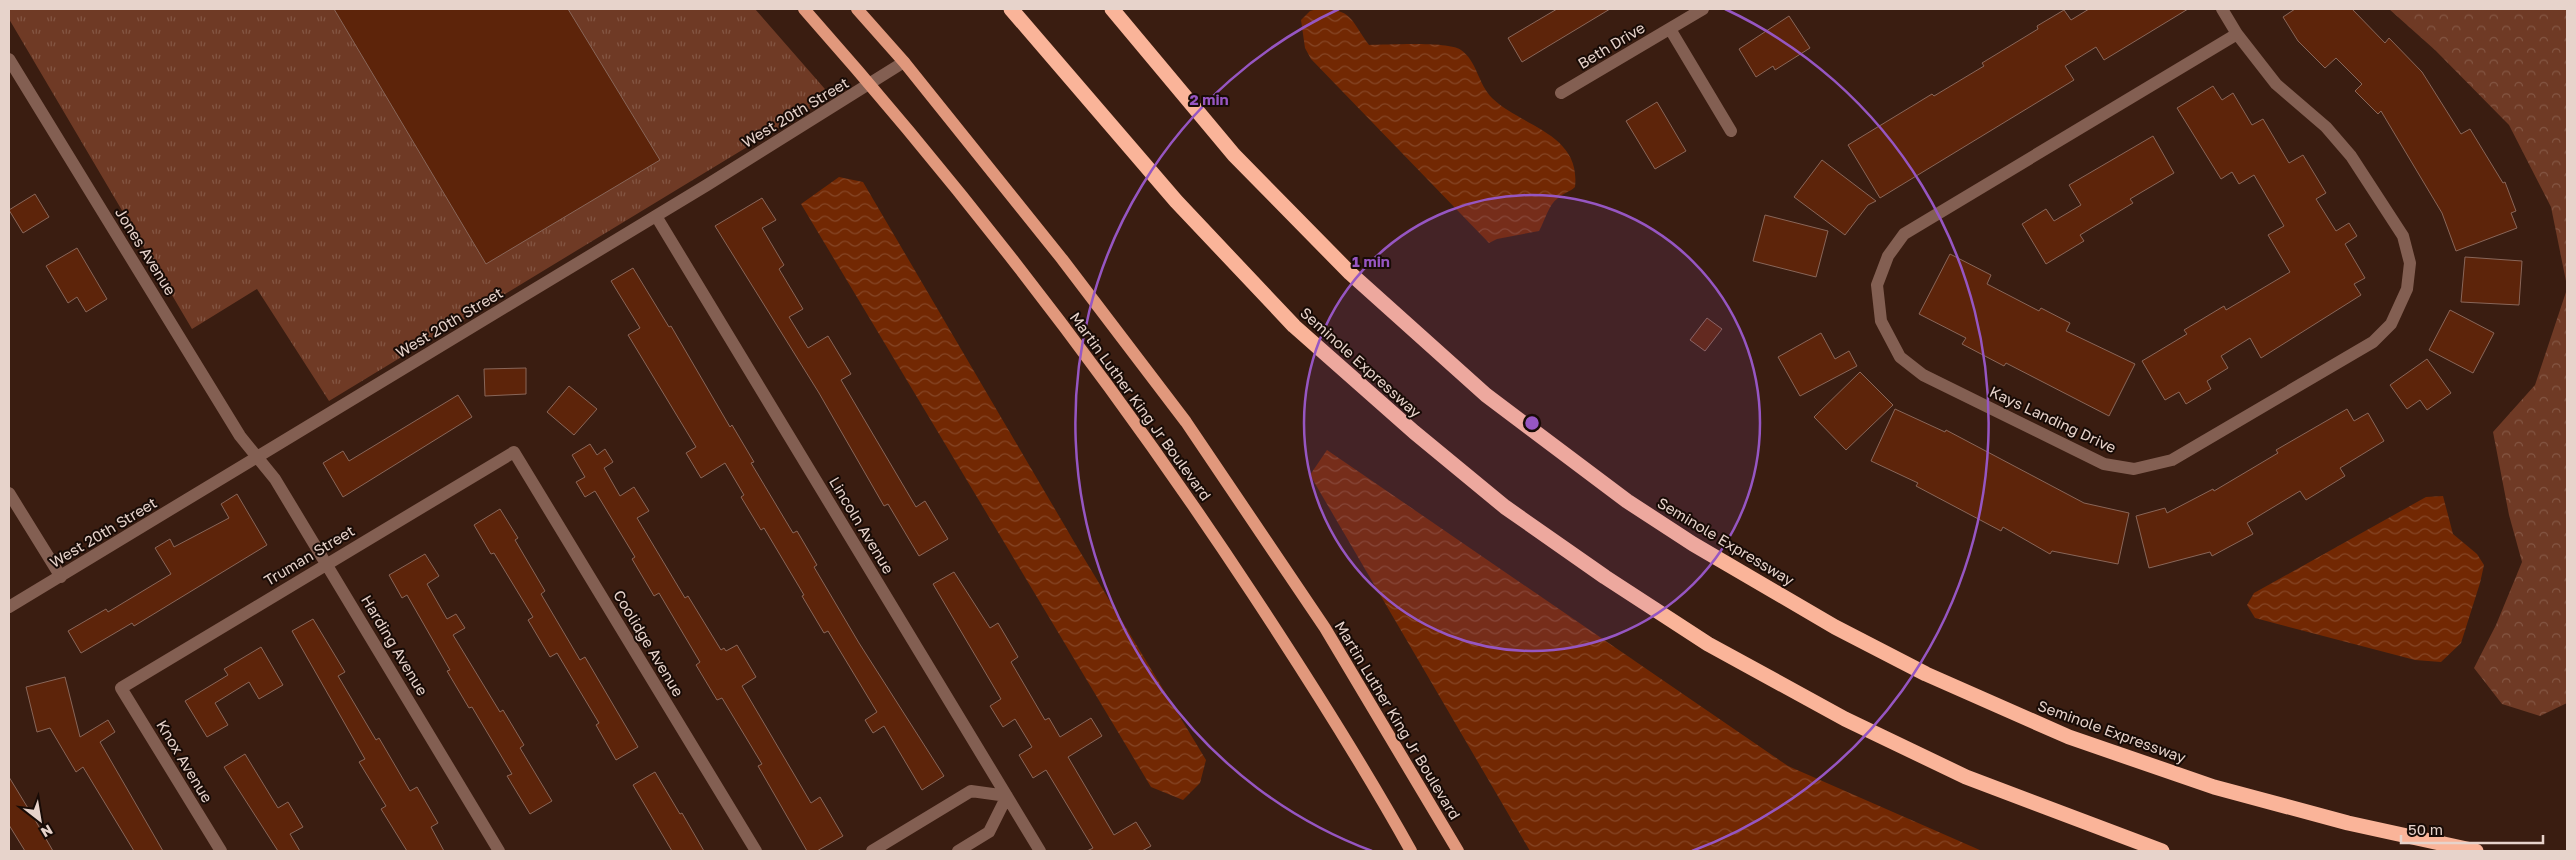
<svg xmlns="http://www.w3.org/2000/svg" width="2576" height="860" viewBox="0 0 2576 860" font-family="'Golos Text',sans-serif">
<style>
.grass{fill:url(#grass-tufts)}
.forest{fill:url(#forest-crowns)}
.water{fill:url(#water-waves)}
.building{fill:#5d240a;stroke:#896659}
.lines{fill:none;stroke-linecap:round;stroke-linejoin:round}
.minor{stroke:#835f52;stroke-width:12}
.major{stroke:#e1987c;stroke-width:12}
.highway{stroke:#fab499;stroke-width:15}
.ring{fill:none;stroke:#9656c2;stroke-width:2.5}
.labels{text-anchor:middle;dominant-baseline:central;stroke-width:4;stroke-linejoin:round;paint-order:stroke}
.street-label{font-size:15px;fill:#e7d3cb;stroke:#180b06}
.centre{fill:#9656c2;stroke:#180b06;stroke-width:2.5}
.ring-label{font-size:15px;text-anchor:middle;font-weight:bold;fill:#9656c2;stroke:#180b06;stroke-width:4;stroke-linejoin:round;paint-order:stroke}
</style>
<defs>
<pattern id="grass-tufts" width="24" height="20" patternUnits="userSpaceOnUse" patternTransform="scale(1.25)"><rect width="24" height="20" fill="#6f3a25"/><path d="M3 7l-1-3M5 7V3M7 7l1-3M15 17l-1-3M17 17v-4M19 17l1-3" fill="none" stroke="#845643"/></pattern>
<pattern id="forest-crowns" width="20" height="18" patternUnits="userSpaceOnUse" patternTransform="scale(1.25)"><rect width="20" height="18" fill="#6f3a25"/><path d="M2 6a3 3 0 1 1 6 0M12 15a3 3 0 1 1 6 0" fill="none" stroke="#845643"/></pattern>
<pattern id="water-waves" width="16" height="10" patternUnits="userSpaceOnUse" patternTransform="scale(1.25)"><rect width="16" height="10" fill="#722803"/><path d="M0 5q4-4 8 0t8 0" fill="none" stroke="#864626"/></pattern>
</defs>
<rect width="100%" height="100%" fill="#3a1d11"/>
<path class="grass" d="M9,9H755L831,96L329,401L257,289L192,329L9,19Z"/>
<path class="forest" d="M2389,9H2567V286L2551,207L2509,125L2435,50Z
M2567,289V703L2540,716L2502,704L2474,668L2496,625L2522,562L2509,515L2493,432L2535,385Z"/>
<path class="water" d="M1317,9C1353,9 1349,18 1369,45C1389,45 1447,41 1461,50C1477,61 1478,84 1492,98C1522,127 1581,133 1575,187C1570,192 1563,193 1558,198C1548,205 1545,221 1539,231L1497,239L1489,243L1311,59L1305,48L1301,20L1310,11Z
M839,177L863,182L1076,545L1206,760L1200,783L1183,800L1151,787L801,204Z
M1327,450L1788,766L1982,851H1530L1310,475Z
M2443,496L2453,534L2477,554L2484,565L2480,583L2461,643L2441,662L2415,660L2255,618L2247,605L2254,593L2426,497Z"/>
<path class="building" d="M334,9H568L660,160L486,264Z
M1557,9H1610L1522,62L1508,38Z
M2089,9H2188L2104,60L2096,47L2065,66L2074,80L1880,198L1848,145L1932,94L1934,96L1984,66L1982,63L2038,29L2037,26L2064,10L2071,20Z
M2295,9H2352L2385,43L2389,38L2422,72L2461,134L2470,129L2503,183L2505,182L2516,211L2511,213L2517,228L2456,251L2442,213L2381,111L2378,114L2355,91L2362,84L2336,58L2325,68L2298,41L2283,17Z
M1789,16L1810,48L1775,70L1773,66L1756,77L1739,49Z
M2213,86L2222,100L2233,93L2252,125L2263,119L2289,163L2303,155L2326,193L2316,199L2336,231L2349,223L2357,236L2345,244L2365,278L2354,284L2361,295L2261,358L2250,338L2221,356L2228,368L2207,381L2211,389L2186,404L2179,392L2165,400L2142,361L2187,334L2184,330L2224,306L2226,310L2290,272L2268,235L2284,226L2254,175L2239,184L2232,172L2221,179L2177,108Z
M1657,102L1686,151L1655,169L1626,121Z
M2153,136L2174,173L2130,199L2133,203L2080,235L2084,241L2046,264L2022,224L2046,209L2054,221L2081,205L2069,185Z
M1822,160L1876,201L1868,205L1845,235L1794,197Z
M35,194L49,217L23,233L9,210Z
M762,198L776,220L762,228L784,265L779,269L803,309L789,317L808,348L828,336L851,374L841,380L874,436L916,507L925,501L948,539L919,556L888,504L884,506L819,393L715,226Z
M1765,215L1828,231L1816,277L1753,261Z
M77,248L107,299L86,312L77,297L68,303L46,266Z
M1950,254L1991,275L1987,284L2039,311L2041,308L2070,323L2066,331L2135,364L2109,416L2006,363L2004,366L1962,344L1966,338L1919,314Z
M2465,257L2522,261L2519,305L2461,302Z
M633,268L669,327L671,326L730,427L732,425L754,462L751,463L793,533L797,531L817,565L814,567L859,643L944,776L922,790L884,726L873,733L865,720L877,712L828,631L824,633L802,596L804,595L764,528L761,530L741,497L744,495L725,463L701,478L686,453L696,447L628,335L640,328L611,281Z
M2450,310L2494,333L2473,373L2429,350Z
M1707,318L1722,329L1705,351L1690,340Z
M1821,333L1835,359L1849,351L1857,366L1800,396L1778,357Z
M2427,359L2451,393L2427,410L2420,400L2407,409L2390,385Z
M526,368V394L485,396L484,369Z
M1860,372L1893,405L1846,450L1814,417Z
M569,386L597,409L574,435L547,412Z
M458,395L472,417L343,497L323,463L343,451L349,461Z
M1895,409L1945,432L1946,430L2084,503L2129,513L2118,564L2052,551L2050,554L2003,527L2001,531L1916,486L1918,483L1871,461Z
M2347,409L2354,421L2368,413L2384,441L2340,468L2345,476L2306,500L2300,491L2247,523L2253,534L2212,556L2210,552L2149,568L2136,516L2165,508L2167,513L2213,489L2214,491L2278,453L2276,450Z
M590,444L597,455L605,449L613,462L604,468L620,496L634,487L649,511L637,518L685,598L688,596L721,650L724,648L726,651L737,645L756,677L742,686L811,803L820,797L843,836L817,851H807L758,766L762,764L722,698L717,700L696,665L700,662L659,593L654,596L632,559L635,557L595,491L585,497L576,482L585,477L572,455Z
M237,494L267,545L134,626L132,623L81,653L68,631L106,609L108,612L171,574L155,548L170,539L174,547L229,518L221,504Z
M500,509L518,538L515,540L545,591L541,594L580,660L585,657L638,747L616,760L596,725L599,723L557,653L550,657L528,620L533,617L494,553L491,554L474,525Z
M425,554L439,576L427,584L447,619L456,614L465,628L453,635L500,712L503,710L524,745L520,748L552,801L530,814L507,776L512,774L472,707L469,708L447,671L450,670L407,595L402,598L389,575Z
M954,572L990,628L998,623L1018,657L1011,662L1045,720L1049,718L1060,737L1091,718L1102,736L1068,757L1114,835L1136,822L1151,846L1142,851H1087L1093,848L1046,770L1033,778L1019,755L1032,747L1015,719L1003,727L990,706L1001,699L933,584Z
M313,619L345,672L338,676L376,740L379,738L410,791L417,787L438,823L431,827L444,851H407L381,809L386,806L359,762L365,759L292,631Z
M261,647L283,685L259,699L249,682L215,703L228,725L207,737L185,701L228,675L224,669Z
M65,677L80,737L108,720L115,732L100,742L163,851H134L83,767L76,772L50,728L37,732L26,687Z
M245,754L278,808L288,802L303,827L290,834L300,851H278L224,767Z
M655,772L680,814L682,813L704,851H672L633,785Z
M9,777L34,818L53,851H25L9,825Z"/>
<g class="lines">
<path class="minor" d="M2222,9L2237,34L2276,84L2326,127L2351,156L2403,236L2410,263L2407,289L2391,324L2373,342L2172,460L2134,469L2104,464L1923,375L1900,357L1881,321L1877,285L1888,256L1904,234L2237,34
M1670,29L1731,131
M9,59L240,436L275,479L499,851
M1561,93L1703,9
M656,216L1040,851
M9,493L61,577
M9,607L707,185L904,62
M221,851L121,688L514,452L756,851
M872,851L971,791L1007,796L989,832L958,851"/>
<path class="major" d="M804,9C967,193 1117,388 1252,593C1308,678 1362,763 1411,851
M857,9L904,62L1062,259L1186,422L1325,628L1458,851"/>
<path class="highway" d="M1011,9L1176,201L1294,326L1414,432L1505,507L1605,577L1708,644L1845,719L1966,777L2162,851
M1112,9L1234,155L1350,273L1486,395L1627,501L1693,544L1835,627L1926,674L2069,737L2214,787L2348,823L2476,851"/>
</g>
<circle cx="1532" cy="423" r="228" fill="#9656c2" fill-opacity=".12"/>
<g class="ring">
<circle cx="1532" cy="423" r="228"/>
<path d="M1372 851A457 457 0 0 1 1339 9M1725 9A457 457 0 0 1 1692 851"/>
</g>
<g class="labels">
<g class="street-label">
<text transform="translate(1611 45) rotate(-31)">Beth Drive</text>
<text transform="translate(795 112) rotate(-31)">West 20th Street</text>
<text transform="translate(146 251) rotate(58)">Jones Avenue</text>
<text transform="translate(449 322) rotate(-31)">West 20th Street</text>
<text transform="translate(1361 362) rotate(42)">Seminole Expressway</text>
<text transform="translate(1141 406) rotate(54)">Martin Luther King Jr Boulevard</text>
<text transform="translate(2053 419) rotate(25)">Kays Landing Drive</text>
<text transform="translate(862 525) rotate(59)">Lincoln Avenue</text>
<text transform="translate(103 532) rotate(-31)">West 20th Street</text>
<text transform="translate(1726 541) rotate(31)">Seminole Expressway</text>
<text transform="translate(309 555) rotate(-31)">Truman Street</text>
<text transform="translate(649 643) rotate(59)">Coolidge Avenue</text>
<text transform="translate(395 645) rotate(59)">Harding Avenue</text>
<text transform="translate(1398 720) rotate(59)">Martin Luther King Jr Boulevard</text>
<text transform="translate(2112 731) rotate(20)">Seminole Expressway</text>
<text transform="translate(185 761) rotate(59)">Knox Avenue</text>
</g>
</g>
<circle cx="1532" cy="423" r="8" class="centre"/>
<g class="ring-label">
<text x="1209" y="105">2 min</text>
<text x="1371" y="267">1 min</text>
</g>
<rect width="2576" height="860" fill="none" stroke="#e7d3cb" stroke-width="20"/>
<g transform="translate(40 820) rotate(149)" stroke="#180b06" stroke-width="4" paint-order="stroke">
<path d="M0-4L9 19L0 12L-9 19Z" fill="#e7d3cb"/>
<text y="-8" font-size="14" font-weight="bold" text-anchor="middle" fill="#e7d3cb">N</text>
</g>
<path d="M2401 835v8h142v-8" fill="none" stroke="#e7d3cb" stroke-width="2.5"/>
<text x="2408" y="835" font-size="15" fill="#e7d3cb" stroke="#180b06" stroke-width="4" paint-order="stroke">50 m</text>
</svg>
